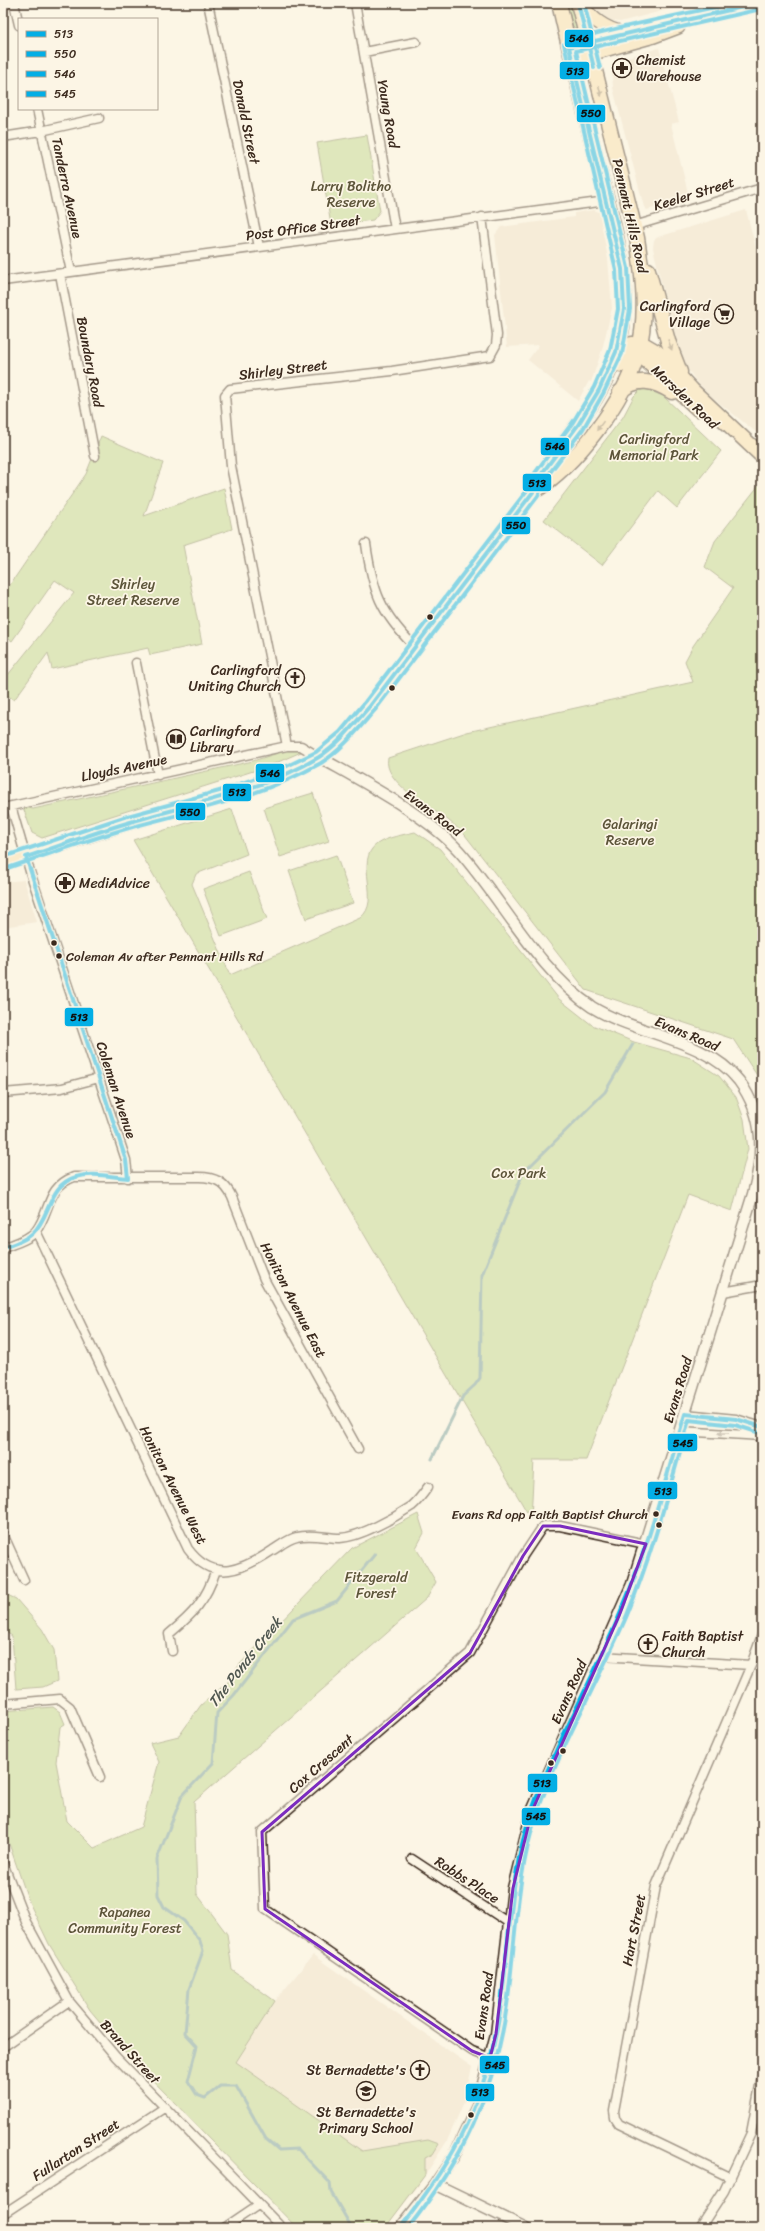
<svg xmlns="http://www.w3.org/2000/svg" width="765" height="2231" viewBox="0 0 765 2231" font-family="Sriracha,sans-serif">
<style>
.built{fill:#efe0c8}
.green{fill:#bdd48a;stroke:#7c7f54}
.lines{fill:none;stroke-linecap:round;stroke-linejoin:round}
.stream{stroke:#6d9797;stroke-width:3}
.minor-casing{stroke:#3b2a1e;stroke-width:11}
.tertiary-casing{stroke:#3b2a1e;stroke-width:13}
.primary-casing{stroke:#3b2a1e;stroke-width:16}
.trunk-casing{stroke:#3b2a1e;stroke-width:17}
.minor{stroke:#fcf5e5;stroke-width:8}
.tertiary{stroke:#fcf5e5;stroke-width:10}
.primary{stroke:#f9ddab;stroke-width:13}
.trunk{stroke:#f9ddab;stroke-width:14}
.bus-1-casing{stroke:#fcf5e5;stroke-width:7}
.bus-2-casing{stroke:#fcf5e5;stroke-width:7}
.bus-3-casing{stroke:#fcf5e5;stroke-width:7}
.bus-4-casing{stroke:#fcf5e5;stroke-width:7}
.bus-1{stroke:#03aee5;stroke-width:4}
.bus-2{stroke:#03aee5;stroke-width:4}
.bus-3{stroke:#03aee5;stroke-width:4}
.bus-4{stroke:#03aee5;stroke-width:4}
.oneway{fill:#9a8464}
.oneway2{fill:#9c9082}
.marked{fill:none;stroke:#7b2cbf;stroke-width:3;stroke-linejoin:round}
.bus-dot{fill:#3b2a1e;stroke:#fcf5e5;stroke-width:1.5}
.labels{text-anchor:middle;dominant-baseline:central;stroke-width:3.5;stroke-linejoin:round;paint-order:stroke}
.bus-label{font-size:13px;fill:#3b2a1e;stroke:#fcf5e5;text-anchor:start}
.poi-label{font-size:14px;fill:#3b2a1e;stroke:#fcf5e5;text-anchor:start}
.street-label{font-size:14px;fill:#3b2a1e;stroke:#fcf5e5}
.park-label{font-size:14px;fill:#5c5439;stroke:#fcf5e5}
.water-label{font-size:15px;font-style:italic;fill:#505750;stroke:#fcf5e5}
.line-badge{stroke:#fcf5e5;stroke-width:1.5}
.pale-badge-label{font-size:11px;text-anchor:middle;font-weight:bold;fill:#111}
</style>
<rect width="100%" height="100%" fill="#fcf5e5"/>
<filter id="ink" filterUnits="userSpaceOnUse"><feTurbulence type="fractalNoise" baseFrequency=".025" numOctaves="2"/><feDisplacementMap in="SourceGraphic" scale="8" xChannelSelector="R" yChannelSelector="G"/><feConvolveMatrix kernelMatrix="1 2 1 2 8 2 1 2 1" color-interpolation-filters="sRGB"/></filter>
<g filter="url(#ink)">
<path class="built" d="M592,3H692L620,22L607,20L593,8Z
M659,48L679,122L671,124L689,197L647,210L644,207L613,88L612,73L614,65L618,60Z
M594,210L599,212L608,259L612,308L602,350L591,382L589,381L578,401L528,360L539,345L507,347L495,235L501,227L574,217V213Z
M746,210L762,272V437L712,397L696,381L685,365L675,339L653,248L654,240L658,237Z
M24,880L37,922L3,927V882Z
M313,1955L472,2067L464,2102L447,2141L419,2185L385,2228H376L236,2062L275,2001Z"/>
<path class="green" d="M566,3H572L577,31L573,26Z
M367,135L380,211L373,220L331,225L317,143Z
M646,389L663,396L721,451L677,508L658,491L602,565L544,520L623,417L634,396L640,390Z
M101,436L163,463L144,516L224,488L232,529L183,545L202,644L150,655L148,648L52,669L48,653L14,700L3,692V681L74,593L55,580L12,641L3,635V595L86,474Z
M759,485L762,487V1083L733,1039L586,990L465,835C460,830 454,825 448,820C432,808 382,782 388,758L467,732L693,682L685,661L693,646L733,588L705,567L715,541Z
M287,750H300L301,752L269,766L42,838L32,833L23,807L33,809L253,761Z
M313,793L329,841L280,857L264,808Z
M232,809L247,854L196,874L192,884L230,975L360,918C383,901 353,861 377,844C387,837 403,835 415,832L440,849L559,999L592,1025L634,1042L691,1058L719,1076L736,1097L744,1119L748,1149L732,1211L688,1195L586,1460H534L531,1519L133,840Z
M336,855L353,903L306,919L289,871Z
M249,872L267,919L221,936L203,889Z
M418,1514L424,1533L416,1548L436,1582L427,1598L194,1802L197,1894L227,1934L232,1970L275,2001L236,2062L362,2151L428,2140L439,2144L433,2154L425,2158V2175L385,2228H297L127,2054L90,2010L49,1944L29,1902L3,1826V1711L53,1707L60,1712L65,1724L60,1727L56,1762L67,1821L94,1848L141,1827L159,1762L150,1743L179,1736L201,1705L228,1682L240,1664L352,1548Z
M3,1593L16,1599L42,1629L54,1650L57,1681L43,1687L16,1689L12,1636L3,1630Z"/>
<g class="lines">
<path class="stream" d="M432,1459L463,1396L475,1385L480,1378L482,1275L523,1173L605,1092L633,1044
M352,2228L331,2192L330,2183L298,2149L279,2150L266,2139L236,2086H220L205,2098L197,2095L188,2081L197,2046L185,2033L189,1989L203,1951L200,1941L184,1921L164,1907L158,1895L157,1859L182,1796L213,1763L217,1713L234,1695L293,1619L337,1601L375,1554"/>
<defs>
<path id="minor" d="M14,3L19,25
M208,3L259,247
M355,3L395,229
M364,52L416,42
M37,109L71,272
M3,137L41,131L99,118
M634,226L762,188
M60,274L95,456
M3,281L607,201
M366,544C373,592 380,612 415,647
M136,663L158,775
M287,746L231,466L225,395L230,389L392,371L490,356L496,345L497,335L482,217
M11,806L31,875L126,1160L128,1178
M3,808L287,746H301L319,757
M3,1093L62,1088L99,1078
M36,1231L188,1549C214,1584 243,1570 273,1550C281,1545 288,1539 297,1537C311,1533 326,1538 340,1538C360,1537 394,1518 412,1506C418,1501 423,1494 428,1487
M3,1248C13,1244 29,1240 36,1231C51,1211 46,1187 74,1177H199C215,1177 225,1182 232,1197L264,1279L358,1449
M723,1292L762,1285
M685,1414L736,1419L762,1427
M680,1431L762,1436
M3,1534L24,1580
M172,1651L169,1634C193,1614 206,1601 216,1570
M601,1656L751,1665
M3,1704L60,1699L70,1707L100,1777
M412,1859L509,1923
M3,1863L26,1922L69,2001L116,2057L282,2228
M3,2047L69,2001
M490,2058L472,2051L265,1909L262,1832L470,1653L523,1556L543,1526H560L646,1544
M731,2178L619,2124L615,2118L614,2111L656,1886L751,1665L762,1635
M3,2214L164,2108
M224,2228L258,2205
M700,2228L724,2191L751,2133L762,2075"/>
<path id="tertiary" d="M319,757C361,781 427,815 459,851C502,899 539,972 592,1007C637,1035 707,1039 739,1081C765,1117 764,1153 753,1194L632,1584L532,1811L513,1888L496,2034L477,2106L454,2156L435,2184L400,2228
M435,2184L526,2228"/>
<path id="primary" d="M578,3C592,18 603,29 624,33
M569,47C632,30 697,19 760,3
M572,59L654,36L678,27"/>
<path id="trunk" d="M648,270L668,341L680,372
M633,348L698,409
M621,365L627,349L632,344L645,345L657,352L692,390L762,456
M620,392C637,376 654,381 672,392
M533,492C576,465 624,402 638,353C648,315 643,276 637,238L578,3
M3,863L126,823L225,796L283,775L319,757L344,736L370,706L533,492C543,468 561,448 576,427C593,404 608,378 616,352C637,290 612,222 597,162C584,109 571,56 559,3"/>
</defs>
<use href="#minor" class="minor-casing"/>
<use href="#tertiary" class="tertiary-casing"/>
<use href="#primary" class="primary-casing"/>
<use href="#trunk" class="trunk-casing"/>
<use href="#minor" class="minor"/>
<use href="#tertiary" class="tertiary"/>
<use href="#primary" class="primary"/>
<use href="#trunk" class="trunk"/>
<defs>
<path id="bus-1" d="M578,3L594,68
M26,857C59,846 93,833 127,823C189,804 262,792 319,757C339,744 354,724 370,706L533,492L540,476L578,425L599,390L616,352L624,309L622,269L569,47L760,3
M26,857L126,1160L128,1178
M3,1248C13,1244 25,1241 33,1233C51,1216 48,1185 76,1177C93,1172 111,1177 128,1178
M400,2228C456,2158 489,2094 501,2004C510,1939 510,1872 532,1810C556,1742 593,1680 620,1614C648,1549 665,1481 685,1414L736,1419L762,1427"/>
<path id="bus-2" d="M5,869C46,855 87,840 129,828C194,810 262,797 321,763C342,750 359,728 375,710L538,496L545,479L583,429L604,392L622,354L630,309L628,268L576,51L761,9"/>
<path id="bus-3" d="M584,3L600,68
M3,857L124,817L223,790L281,769L316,752L340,732L365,702L528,489L535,473L573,422L594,387L610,350L618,309L616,270L564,44C571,36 713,8 735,3"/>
<path id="bus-4" d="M408,2228C462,2160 495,2092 507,2005C516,1941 516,1875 537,1813C561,1744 599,1681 627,1615C653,1552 670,1486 689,1420L735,1425L760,1433"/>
</defs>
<use href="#bus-1" class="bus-1-casing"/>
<use href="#bus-2" class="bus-2-casing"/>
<use href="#bus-3" class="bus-3-casing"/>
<use href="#bus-4" class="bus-4-casing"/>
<use href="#bus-1" class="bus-1"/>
<use href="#bus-2" class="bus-2"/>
<use href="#bus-3" class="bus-3"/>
<use href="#bus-4" class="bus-4"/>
</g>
<defs><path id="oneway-solid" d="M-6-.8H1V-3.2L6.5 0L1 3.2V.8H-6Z"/></defs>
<g class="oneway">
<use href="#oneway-solid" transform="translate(600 91) rotate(76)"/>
<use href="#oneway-solid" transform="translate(670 345) rotate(70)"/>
<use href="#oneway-solid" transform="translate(600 426) rotate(126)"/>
</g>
<use class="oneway2" href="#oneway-solid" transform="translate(723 1433) rotate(-179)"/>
</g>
<path d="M0 0H765V2231H0ZM543,1526H560L646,1544L619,1616L532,1811L513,1888L496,2034L490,2058L472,2051L265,1909L262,1832L470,1653L523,1556Z" fill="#fcf5e5" fill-opacity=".55" fill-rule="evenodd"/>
<path class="marked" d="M543,1526H560L646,1544L619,1616L532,1811L513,1888L496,2034L490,2058L472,2051L265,1909L262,1832L470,1653L523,1556Z"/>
<defs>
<symbol id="pharmacy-ring" viewBox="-11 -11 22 22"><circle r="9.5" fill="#fcf5e5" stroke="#3b2a1e" stroke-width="1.5"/><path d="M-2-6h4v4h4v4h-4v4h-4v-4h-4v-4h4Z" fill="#3b2a1e"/></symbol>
<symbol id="supermarket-ring" viewBox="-11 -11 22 22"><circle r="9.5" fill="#fcf5e5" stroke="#3b2a1e" stroke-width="1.5"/><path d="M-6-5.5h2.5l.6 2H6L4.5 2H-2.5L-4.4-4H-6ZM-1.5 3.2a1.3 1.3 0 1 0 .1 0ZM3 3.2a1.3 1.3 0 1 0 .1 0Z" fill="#3b2a1e"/></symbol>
<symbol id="church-ring" viewBox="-11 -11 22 22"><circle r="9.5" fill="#fcf5e5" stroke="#3b2a1e" stroke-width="1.5"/><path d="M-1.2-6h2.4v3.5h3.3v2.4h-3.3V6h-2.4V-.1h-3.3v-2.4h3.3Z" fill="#3b2a1e"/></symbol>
<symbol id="library-ring" viewBox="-11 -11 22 22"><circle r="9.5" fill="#fcf5e5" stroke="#3b2a1e" stroke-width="1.5"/><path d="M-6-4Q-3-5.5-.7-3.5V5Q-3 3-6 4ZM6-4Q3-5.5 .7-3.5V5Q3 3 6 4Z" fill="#3b2a1e"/></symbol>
<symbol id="school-ring" viewBox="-11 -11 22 22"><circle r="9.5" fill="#fcf5e5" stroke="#3b2a1e" stroke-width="1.5"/><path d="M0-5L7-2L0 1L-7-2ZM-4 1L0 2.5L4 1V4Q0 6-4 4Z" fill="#3b2a1e"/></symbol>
</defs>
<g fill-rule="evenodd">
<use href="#pharmacy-ring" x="611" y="57" width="22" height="22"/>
<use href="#supermarket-ring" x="713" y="303" width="22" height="22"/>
<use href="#church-ring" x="284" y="667" width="22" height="22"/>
<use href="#library-ring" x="165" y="728" width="22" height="22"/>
<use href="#pharmacy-ring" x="54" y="872" width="22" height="22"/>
<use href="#church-ring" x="637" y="1633" width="22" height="22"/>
<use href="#church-ring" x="409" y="2059" width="22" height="22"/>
<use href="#school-ring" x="355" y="2080" width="22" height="22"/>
</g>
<g class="bus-dot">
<circle cx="430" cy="617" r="3.5"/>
<circle cx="392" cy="688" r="3.5"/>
<circle cx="54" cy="943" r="3.5"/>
<circle cx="59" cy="956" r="3.5"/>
<circle cx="656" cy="1514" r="3.5"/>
<circle cx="659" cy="1525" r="3.5"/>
<circle cx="563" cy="1751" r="3.5"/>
<circle cx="551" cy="1763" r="3.5"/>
<circle cx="471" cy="2115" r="3.5"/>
</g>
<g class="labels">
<g class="bus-label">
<text x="66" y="956">Coleman Av after Pennant Hills Rd</text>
<text x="648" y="1514" text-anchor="end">Evans Rd opp Faith Baptist Church</text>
</g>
<g class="poi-label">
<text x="636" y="60">Chemist<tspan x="636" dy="16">Warehouse</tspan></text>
<text x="710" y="306" text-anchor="end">Carlingford<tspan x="710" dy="16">Village</tspan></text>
<text x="281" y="670" text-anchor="end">Carlingford<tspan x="281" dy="16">Uniting Church</tspan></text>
<text x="190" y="731">Carlingford<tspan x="190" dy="16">Library</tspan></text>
<text x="79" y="883">MediAdvice</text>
<text x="662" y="1636">Faith Baptist<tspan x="662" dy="16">Church</tspan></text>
<text x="406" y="2070" text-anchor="end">St Bernadette's</text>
<text x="366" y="2112" text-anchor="middle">St Bernadette's<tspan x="366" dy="16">Primary School</tspan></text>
</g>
<g class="street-label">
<text transform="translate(388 114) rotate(80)">Young Road</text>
<text transform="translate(246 122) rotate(78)">Donald Street</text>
<text transform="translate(67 188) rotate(78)">Tanderra Avenue</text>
<text transform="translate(694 194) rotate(-17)">Keeler Street</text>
<text transform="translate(630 216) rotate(77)">Pennant Hills Road</text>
<text transform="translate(303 228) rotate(-8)">Post Office Street</text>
<text transform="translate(90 362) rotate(79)">Boundary Road</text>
<text transform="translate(283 370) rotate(-7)">Shirley Street</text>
<text transform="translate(685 397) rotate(43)">Marsden Road</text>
<text transform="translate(124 768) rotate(-12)">Lloyds Avenue</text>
<text transform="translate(433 813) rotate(37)">Evans Road</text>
<text transform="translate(687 1034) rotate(23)">Evans Road</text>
<text transform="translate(116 1090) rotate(72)">Coleman Avenue</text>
<text transform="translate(293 1300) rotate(63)">Honiton Avenue East</text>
<text transform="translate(678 1390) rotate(-73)">Evans Road</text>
<text transform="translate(173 1485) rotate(63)">Honiton Avenue West</text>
<text transform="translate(569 1692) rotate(-66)">Evans Road</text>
<text transform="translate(321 1764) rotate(-41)">Cox Crescent</text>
<text transform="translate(467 1880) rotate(33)">Robbs Place</text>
<text transform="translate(634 1930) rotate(-79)">Hart Street</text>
<text transform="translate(484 2006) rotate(-82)">Evans Road</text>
<text transform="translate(130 2052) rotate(48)">Brand Street</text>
<text transform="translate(76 2150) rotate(-33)">Fullarton Street</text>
</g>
<g class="park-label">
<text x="351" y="186">Larry Bolitho<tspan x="351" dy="16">Reserve</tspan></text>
<text x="654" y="439">Carlingford<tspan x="654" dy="16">Memorial Park</tspan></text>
<text x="133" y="584">Shirley<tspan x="133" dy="16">Street Reserve</tspan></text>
<text x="630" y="824">Galaringi<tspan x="630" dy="16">Reserve</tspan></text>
<text x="519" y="1173">Cox Park</text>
<text x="376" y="1577">Fitzgerald<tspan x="376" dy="16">Forest</tspan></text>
<text x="125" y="1912">Rapanea<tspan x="125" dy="16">Community Forest</tspan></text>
</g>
<g class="water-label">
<text transform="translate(245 1662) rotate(-52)">The Ponds Creek</text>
</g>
</g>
<g class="line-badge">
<rect x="564" y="29" width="30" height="19" rx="4" fill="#03aee5"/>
<rect x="559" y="61" width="31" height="19" rx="4" fill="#03aee5"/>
<rect x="576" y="104" width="30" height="19" rx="4" fill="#03aee5"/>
<rect x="540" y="437" width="30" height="19" rx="4" fill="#03aee5"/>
<rect x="522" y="473" width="30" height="19" rx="4" fill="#03aee5"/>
<rect x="501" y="516" width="30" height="19" rx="4" fill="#03aee5"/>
<rect x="255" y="763" width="30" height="20" rx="4" fill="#03aee5"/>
<rect x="222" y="783" width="30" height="19" rx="4" fill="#03aee5"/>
<rect x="175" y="802" width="31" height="19" rx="4" fill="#03aee5"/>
<rect x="64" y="1007" width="30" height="20" rx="4" fill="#03aee5"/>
<rect x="667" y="1433" width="31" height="19" rx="4" fill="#03aee5"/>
<rect x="647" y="1481" width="31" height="19" rx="4" fill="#03aee5"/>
<rect x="527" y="1773" width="31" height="20" rx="4" fill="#03aee5"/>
<rect x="521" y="1807" width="30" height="19" rx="4" fill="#03aee5"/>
<rect x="479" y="2055" width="31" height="19" rx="4" fill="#03aee5"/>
<rect x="465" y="2083" width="30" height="19" rx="4" fill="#03aee5"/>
</g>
<g class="pale-badge-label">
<text x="579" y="42">546</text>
<text x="575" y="75">513</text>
<text x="591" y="117">550</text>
<text x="555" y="450">546</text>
<text x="537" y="487">513</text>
<text x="516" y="529">550</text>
<text x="270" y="777">546</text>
<text x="237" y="796">513</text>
<text x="190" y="816">550</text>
<text x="79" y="1021">513</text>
<text x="683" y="1447">545</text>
<text x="663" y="1495">513</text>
<text x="542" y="1787">513</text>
<text x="536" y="1820">545</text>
<text x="495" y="2069">545</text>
<text x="480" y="2096">513</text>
</g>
<rect width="765" height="2231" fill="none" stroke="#fcf5e5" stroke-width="16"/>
<rect x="8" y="8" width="749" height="2215" fill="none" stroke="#3b2a1e" stroke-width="1.5" filter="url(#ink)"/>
<rect x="18" y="18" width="140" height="92" fill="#fcf5e5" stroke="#afa495"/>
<rect x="26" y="31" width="20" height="6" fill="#03aee5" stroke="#afa495"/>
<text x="54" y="38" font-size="12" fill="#3b2a1e">513</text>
<rect x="26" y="51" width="20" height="6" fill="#03aee5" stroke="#afa495"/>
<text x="54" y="58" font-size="12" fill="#3b2a1e">550</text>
<rect x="26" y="71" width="20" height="6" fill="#03aee5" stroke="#afa495"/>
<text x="54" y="78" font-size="12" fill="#3b2a1e">546</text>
<rect x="26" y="91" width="20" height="6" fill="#03aee5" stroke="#afa495"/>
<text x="54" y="98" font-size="12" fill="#3b2a1e">545</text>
</svg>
